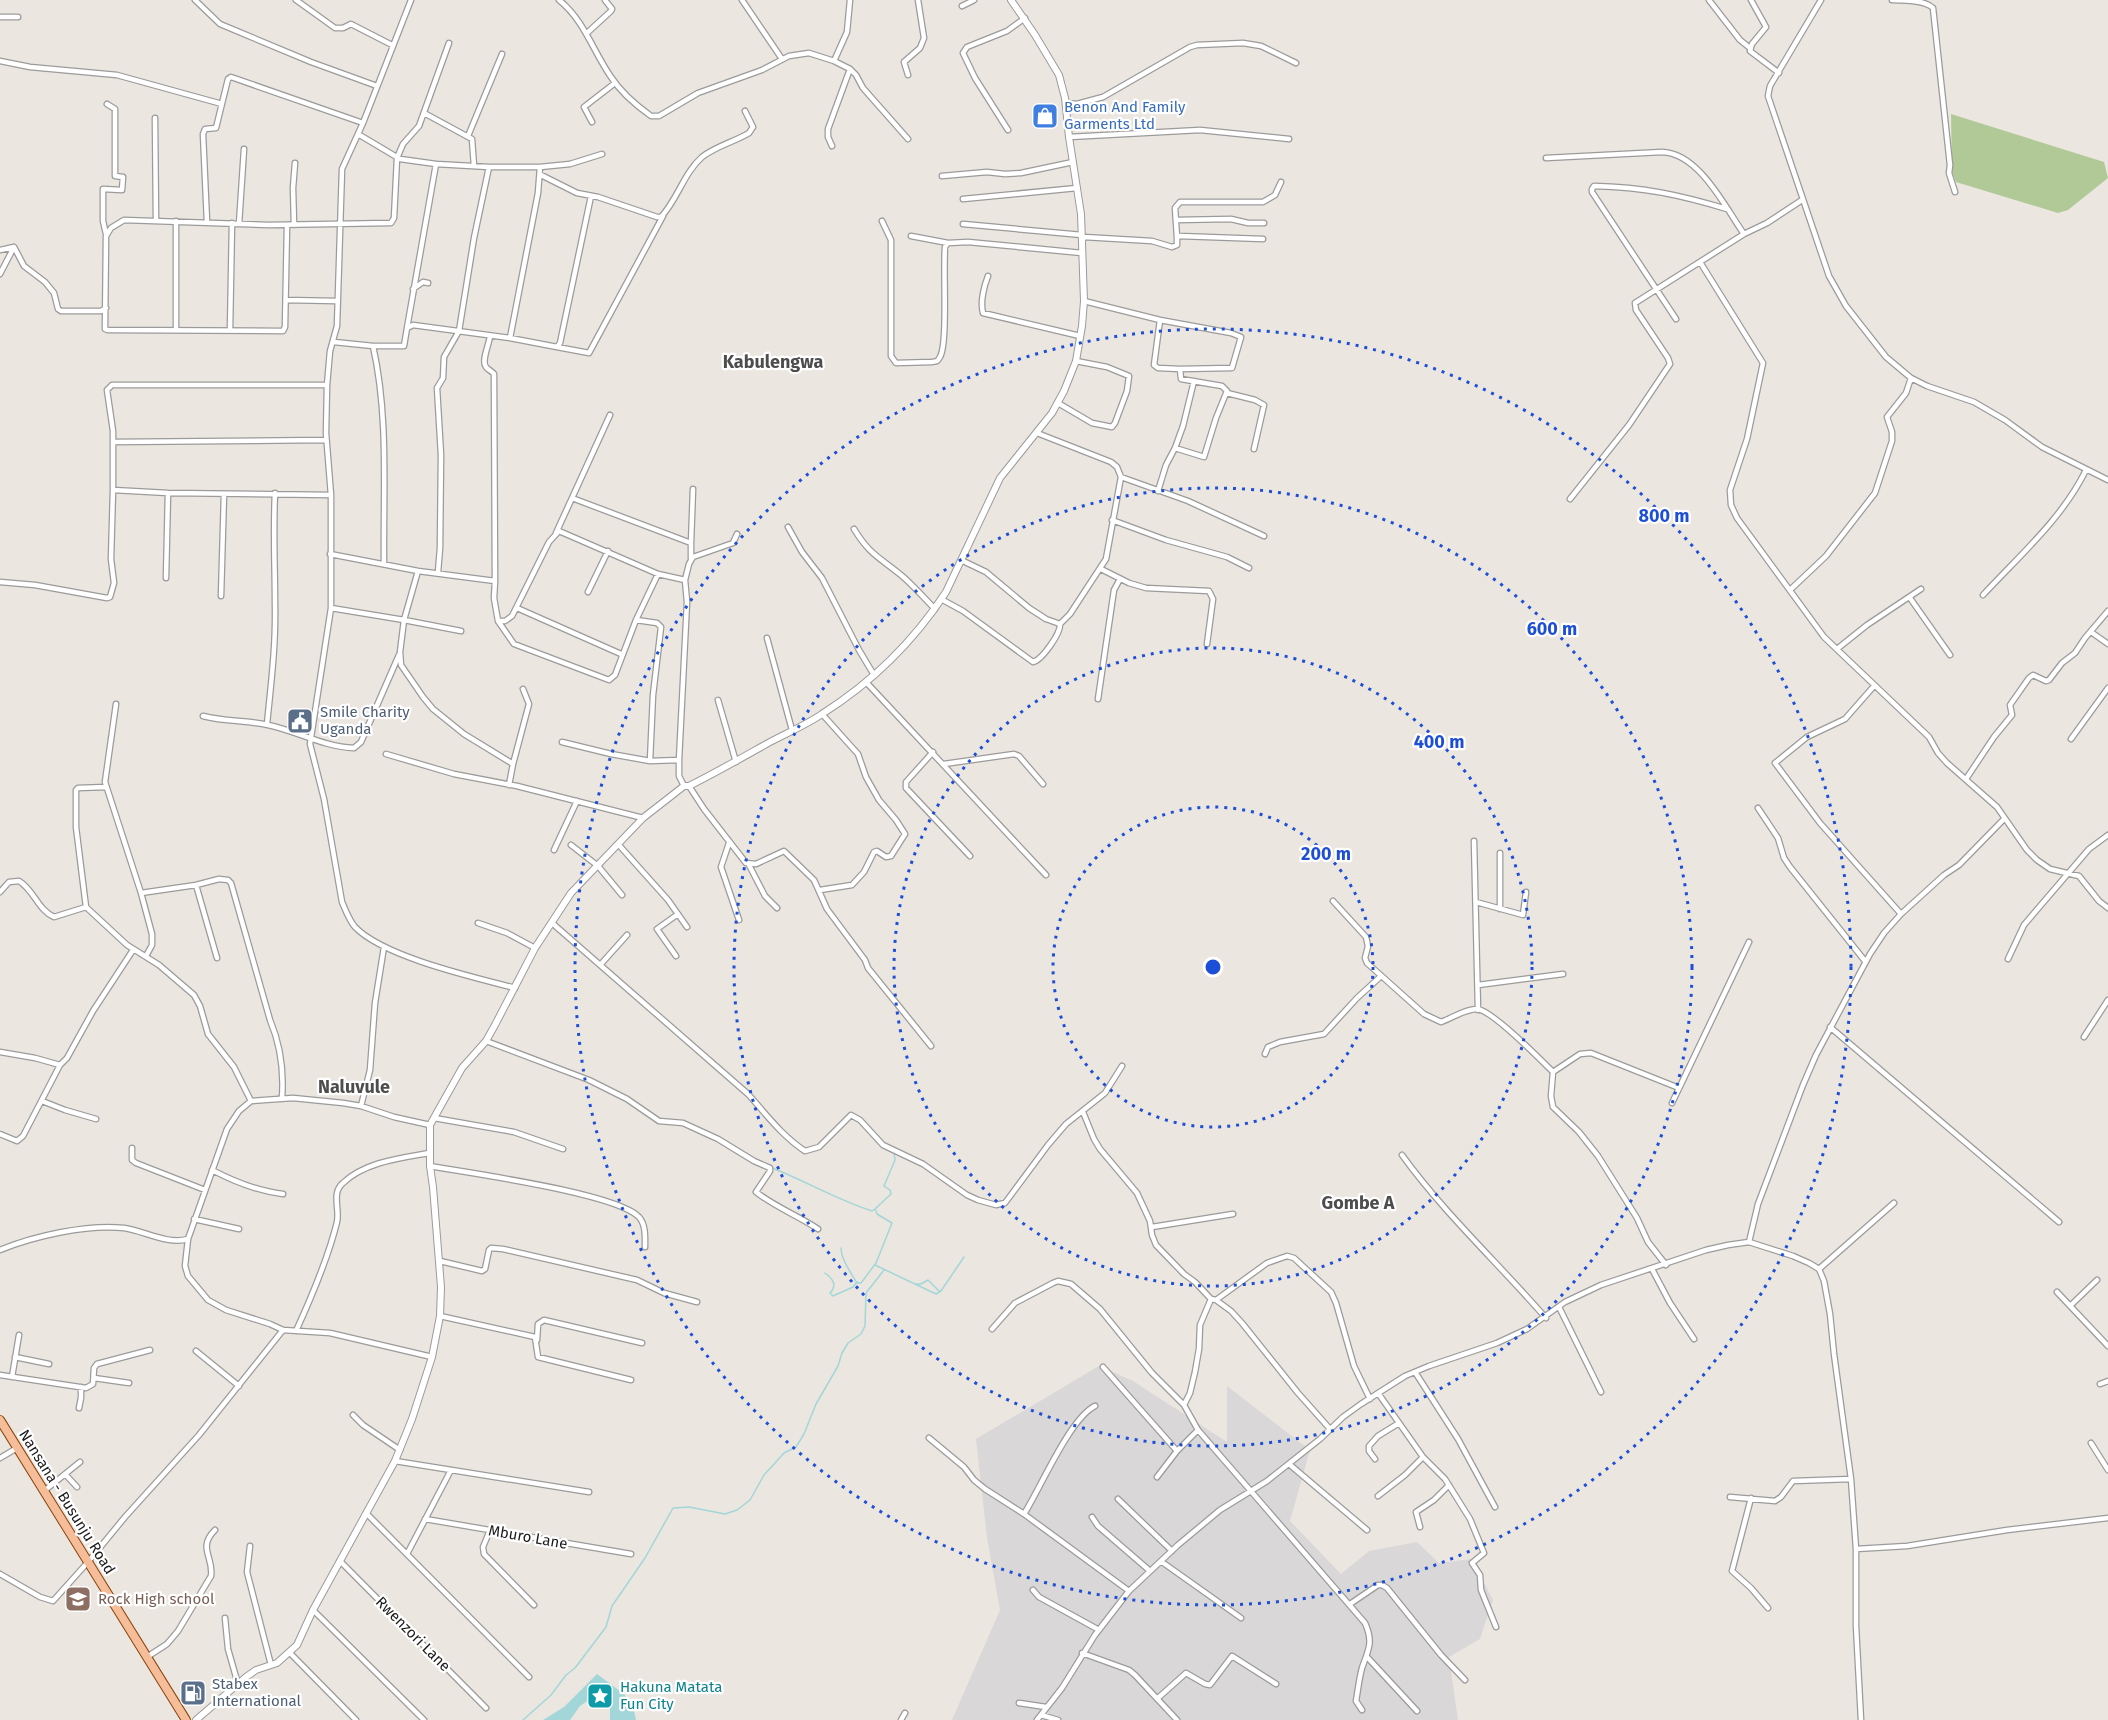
<svg xmlns="http://www.w3.org/2000/svg" width="2108" height="1720" viewBox="0 0 2108 1720" font-family="'Fira Sans',sans-serif">
<style>
.residential{fill:#d9d7d8}
.forest{fill:#b0c997}
.water{fill:#a2d6d8}
.lines{fill:none;stroke-linecap:round;stroke-linejoin:round}
.stream{stroke:#a2d6d8;stroke-width:1.5}
.minor-casing{stroke:#9b9b9b;stroke-width:7}
.tertiary-casing{stroke:#9b9b9b;stroke-width:8}
.primary-casing{stroke:#894508;stroke-width:10}
.minor{stroke:#fff;stroke-width:4.5}
.tertiary{stroke:#fff;stroke-width:6}
.primary{stroke:#f6bd9b;stroke-width:8}
.ring{fill:none;stroke:#1d4ed8;stroke-width:3;stroke-dasharray:3 6}
.labels{text-anchor:middle;dominant-baseline:central;stroke-width:4.5;stroke-linejoin:round;paint-order:stroke}
.shop-label{font-size:15px;fill:#366cbe;stroke:#fff;text-anchor:start}
.service-label{font-size:15px;fill:#4e5e75;stroke:#fff;text-anchor:start}
.street-label{font-size:15px;fill:#1a1a1a;stroke:#fff}
.education-label{font-size:15px;fill:#785e54;stroke:#fff;text-anchor:start}
.culture-label{font-size:15px;fill:#0d838f;stroke:#fff;text-anchor:start}
.quarter-label{font-size:18px;font-weight:bold;fill:#4d4d4d;stroke:#fff}
.centre{fill:#1d4ed8;stroke:#fff;stroke-width:3}
.ring-label{font-size:18px;text-anchor:middle;font-weight:bold;fill:#1d4ed8;stroke:#fff;stroke-width:4.5;stroke-linejoin:round;paint-order:stroke}
</style>
<rect width="100%" height="100%" fill="#ece6e0"/>
<path class="residential" d="M1099,1366L1133,1381L1227,1442V1386L1310,1450L1290,1521L1341,1574L1369,1551L1417,1542L1439,1563L1471,1559L1493,1600L1480,1639L1449,1657L1458,1720H952L1000,1610L987,1538L976,1439Z"/>
<path class="forest" d="M1951,114L2104,162L2108,178L2068,210L2058,213L1956,182L1952,171Z"/>
<path class="water" d="M597,1674L624,1694L633,1706L636,1720H610V1708L605,1702L590,1699L580,1706L570,1720H543L564,1707Z"/>
<g class="lines">
<path class="stream" d="M772,1168C806,1181 837,1200 872,1211L875,1209L877,1214L892,1223L876,1263L861,1283H857C851,1273 841,1259 841,1248
M875,1209L891,1194L890,1190L884,1186L895,1160L894,1153
M875,1265L936,1294L941,1291
M825,1273C832,1278 838,1285 830,1293L833,1296L853,1287L857,1282
M916,1284H921L928,1280L939,1291H941L964,1257
M523,1720L551,1695L566,1675L575,1668L606,1627L612,1606L645,1558L673,1508L689,1507L725,1514L737,1510L750,1500L764,1475L784,1453L796,1447L804,1434L816,1404L838,1366L842,1353L848,1343L861,1334L865,1326L866,1293L884,1270"/>
<defs>
<path id="minor" d="M195,0L220,24L311,62L377,86
M296,0L335,28H343L351,24L392,45
M411,0L363,123L342,169L337,326L330,351L327,385L326,433L331,495V608L310,744L324,799L342,902C346,911 349,920 355,927C384,957 473,977 515,988
M559,0C584,20 593,51 611,77C620,91 637,106 651,116H659L698,93L762,70L789,56L809,53L834,61L850,69L856,75L863,88L908,139
M742,0L782,59
M1709,0L1740,40L1750,48
M1751,0L1766,27L1752,44L1750,51L1779,73
M1821,0L1770,86L1768,96L1829,276L1846,306L1886,357L1911,378L1927,386L1974,402L2005,420L2042,447L2108,480
M1892,0C1904,0 1925,0 1933,8L1950,165L1949,173L1955,192
M962,6L974,0
M0,17H18
M587,33L611,11L612,9L605,0
M0,61L30,67L117,75L222,104
M834,61L847,32L850,0
M908,75L904,62L920,48L924,38L918,0
M1066,103L1077,104L1103,97L1190,47L1197,45L1243,43L1261,46L1296,63
M424,113L472,139L474,166
M155,118L156,221
M592,122L584,107L615,83
M1008,130L975,78L963,53L967,47L1007,31L1025,18
M358,134L400,159L436,164L489,167H540L570,164L602,154
M468,136L502,54
M1069,137L1200,130L1289,139
M832,146L828,137V129L850,69
M1546,158L1662,152C1699,153 1725,207 1744,234
M541,175L577,193L598,197L657,217H661C678,199 683,174 702,157C716,146 734,142 749,133L753,127L745,111
M942,176L987,172L1005,174L1021,173L1073,162
M963,199L1077,188
M1176,220L1231,219L1248,223H1264
M176,221V330
M882,221L891,240V356L896,363L932,362C937,361 937,362 940,357C948,343 943,269 945,247L948,243L968,242L1082,253
M207,222L203,134L205,129L216,128L228,79L231,77L363,123
M239,224L244,149
M963,224L1082,235
M287,225L285,327L283,331L108,330L105,329L106,236L111,228L124,220L269,225L391,223L394,218L397,158L403,144L419,126L449,43
M294,225L293,188L295,163
M106,234L103,221V189L122,190L123,177L115,176V109L107,104
M911,236L948,243
M1177,237L1175,208L1180,202H1263L1275,195L1281,182
M1083,240L1084,237L1152,241L1172,247L1177,245V237L1179,236L1263,239
M0,250L14,247L24,266L45,282L54,293L58,309L61,311H101L106,308
M1700,262L1763,363L1747,439L1730,490L1731,505L1737,518L1824,637L1929,737L1938,753L1947,763L1997,807L2027,850L2037,860L2050,869L2079,876L2099,901L2108,908
M0,274L14,247
M988,276C984,286 980,302 983,313L1080,336
M413,289L423,282L428,283
M286,300L336,301
M1084,301L1160,320L1231,333L1241,337L1232,368L1180,369
M1676,319L1592,192V189L1594,186C1644,187 1680,195 1727,209
M407,328L436,164
M230,330L232,223
M510,338L538,193L540,167
M334,342L373,346H404L407,328L413,325L510,338L557,347L560,343L591,196
M373,346C389,417 383,492 384,564
M557,347L589,353L663,216
M1227,393L1255,400L1264,405L1254,449
M1058,403L1092,423L1112,427L1115,423L1127,391L1129,376L1107,367L1076,361
M113,442L326,440
M1175,448L1183,426L1194,381
M1121,477L1188,501L1264,536
M113,490V431L107,390L112,385H327
M1158,491L1166,465L1175,448L1204,457L1216,418L1227,391L1222,386L1181,379L1180,369L1158,368L1154,365L1160,320
M572,498L691,543V559
M1570,499L1629,425L1670,364L1668,358L1636,310L1635,303L1744,234L1767,223L1802,200
M1112,520L1166,540L1227,557L1249,568
M788,527L802,552L822,578L859,650L874,675
M854,529C870,555 879,557 901,575C913,585 924,598 935,609
M556,533L610,415
M691,543L693,489
M330,554L418,571L495,581L494,374C492,371 488,370 486,367C481,361 489,345 490,336
M961,560L986,572L1029,608L1046,619L1060,624L1070,614L1106,559L1121,477L1117,467L1111,462L1037,433
M1101,569L1129,583L1146,588L1209,591L1213,599L1207,644
M418,571L404,620L461,631
M438,572L440,548L441,455L437,388L443,378L444,357L459,331L474,238L489,167
M166,578L168,493
M495,581L494,598L498,621L514,644L609,680L615,675L636,620L658,574
M0,582L35,585L107,598L110,597L114,583L111,559L113,490L168,493L331,495
M1790,590L1826,556L1875,493L1892,441V432L1887,417L1906,393L1911,378
M588,592L608,551
M1983,595C2019,556 2062,519 2086,470
M221,596L224,494
M1910,598L1950,655
M941,599L963,611L1033,662C1042,660 1061,633 1060,624
M331,608L404,620L400,652L401,665L423,697L433,709L464,734L513,764L509,785
M517,608L621,654
M636,620L657,623L661,627L653,695L650,761L679,760
M498,621H505L512,616L549,542L559,531L658,574L685,580
M2091,632L2108,644
M767,638L792,730
M1837,649L1867,625L1921,589
M866,682L1046,875
M1874,686L1845,719L1807,737L1775,763L1820,823L1901,914
M1098,699L1114,590L1120,579
M718,700L736,762
M116,704L105,782L141,893L196,885L219,879L228,880L231,883L270,1020C281,1046 284,1071 282,1098
M203,716C226,722 247,720 268,725C297,731 324,747 354,748L361,742L399,655
M267,724C271,684 276,645 275,604C275,567 273,531 275,493
M2071,739L2108,688
M562,742L611,754L650,761
M933,752L906,782V788L970,856
M386,754L454,774L517,786L643,818
M513,764L529,704L523,689
M944,764L1014,754L1019,756L1043,784
M1966,779L1994,737L2012,715L2010,705L2029,678L2033,675L2046,681L2049,680L2062,663L2075,653L2085,638L2108,611
M684,786L679,776V760L687,602L685,580L689,564L693,557L733,543L737,534
M689,786L704,809L746,863L756,864L784,851L814,880L827,909L865,960L868,968L931,1046
M1758,808L1778,838L1784,858L1790,867L1865,961
M1474,841L1478,1010
M729,843L721,867L739,920
M618,844L668,900L687,927
M571,845L598,866L622,895
M554,850L577,801
M749,865L765,896L777,908
M196,885L217,958
M820,890L852,885L864,872L874,852L877,851L886,857L891,856L905,834L896,820L879,800L866,777L858,754L822,714
M0,892L9,882L19,881C34,890 38,910 54,917L86,907L127,945L159,965L194,995L200,1006L208,1034L234,1067L251,1101
M141,893L152,934V945L146,956
M1333,901L1366,937L1368,946L1365,958L1367,963L1424,1014L1441,1022C1452,1018 1465,1009 1477,1009C1492,1010 1540,1059 1553,1072
M1476,902L1523,915L1526,892
M86,907L76,827V790L78,788L106,787
M1500,909V853
M478,923L507,933L535,948
M552,923L748,1094C766,1114 782,1136 805,1151L819,1147L851,1115L860,1120L883,1145L923,1164L967,1195L978,1200L996,1205L1005,1203L1048,1145L1066,1124L1105,1093L1122,1066
M676,956L657,929L678,914
M2008,959L2024,925L2035,912L2089,849L2108,835
M601,964L627,935
M1478,985L1563,974
M1830,1027L2059,1222
M2084,1037L2108,1000
M486,1041L589,1080L627,1099L659,1121L683,1123L718,1139L754,1161L770,1168V1171L756,1192C775,1207 797,1215 818,1229
M0,1052L35,1058L60,1065
M1265,1054L1268,1047L1280,1042L1324,1034L1357,998L1380,977
M1553,1072L1551,1096L1553,1107L1579,1132L1598,1156L1637,1218L1648,1242L1666,1265
M1553,1072L1580,1054L1591,1053L1679,1088
M42,1101L65,1110L96,1119
M1672,1103L1749,942
M361,1106L370,1070L375,1003L384,947
M1083,1112L1094,1139L1100,1149L1137,1193L1150,1221L1152,1235L1156,1245L1184,1274L1195,1282L1211,1299L1216,1300L1231,1311L1242,1323L1298,1393L1330,1429
M434,1118L514,1132L563,1149
M0,1134L17,1141L23,1136L60,1065L67,1058L93,1011L133,950
M132,1148V1160L136,1163L205,1190
M1402,1155C1444,1213 1498,1263 1546,1318
M430,1166C468,1173 616,1193 639,1217C646,1225 645,1237 645,1247
M212,1170C235,1182 257,1191 283,1194
M194,1219L239,1229
M1152,1227L1233,1214
M188,1239L185,1266L188,1276L208,1300L226,1310L270,1324L283,1330L330,1333L432,1357
M1749,1242L1758,1204L1803,1085L1816,1055L1870,954L1884,933L1901,914L1944,875L1959,865L2004,819
M0,1250C34,1236 87,1224 124,1228C145,1231 167,1245 188,1239L227,1129L239,1111L251,1101L293,1098L343,1103L361,1106L394,1117L430,1125
M440,1261L482,1271L485,1269L489,1250L491,1248L503,1249L637,1280L664,1293L697,1302
M1652,1269L1670,1303L1694,1339
M1819,1269L1894,1203
M2057,1292L2108,1346
M1216,1300L1267,1263L1287,1256L1294,1258L1331,1292L1336,1303L1354,1366L1370,1399
M2070,1306L2097,1280
M1559,1307L1601,1392
M440,1316L535,1337L538,1357L631,1380
M992,1329L1015,1303L1053,1283L1058,1281L1071,1284L1100,1309L1152,1373L1184,1405L1198,1430L1365,1623C1374,1643 1368,1650 1362,1668C1359,1679 1358,1690 1356,1701L1362,1710
M296,1331C312,1296 328,1259 337,1222C340,1209 331,1193 343,1183C365,1162 401,1158 429,1153
M537,1340L538,1324L544,1320L642,1343
M196,1351L239,1386
M15,1357L49,1364
M1103,1367L1177,1451L1198,1430
M1415,1372L1458,1439L1495,1507
M0,1375L86,1388L93,1384L94,1368L97,1364L150,1350
M12,1377L19,1335
M94,1378L129,1383
M2100,1384L2108,1381
M1378,1393L1423,1457L1445,1479L1470,1519L1484,1553L1472,1563L1480,1575L1481,1590L1496,1627
M1184,1405L1190,1393L1195,1372L1199,1349L1200,1325L1211,1299
M1095,1406C1070,1418 1040,1489 1024,1514L1129,1591
M79,1408L81,1398V1387
M353,1415L363,1425L400,1450
M929,1438L964,1467L974,1480L985,1489L1024,1514
M2091,1443L2108,1470
M0,1458L17,1448
M1375,1459L1369,1451V1446L1378,1436L1399,1423
M395,1461L589,1492
M1289,1464L1367,1530
M65,1474L77,1487
M1157,1477L1177,1451
M44,1491L80,1462
M1378,1496L1405,1475L1423,1457
M1730,1497L1775,1501L1781,1497L1793,1481L1851,1479
M1751,1498L1732,1571L1751,1588L1768,1608
M1118,1499L1172,1551
M366,1513L529,1677
M1092,1517L1098,1526L1150,1571
M425,1519L631,1554
M1420,1527L1416,1512L1434,1500L1449,1485
M490,1530L483,1547L484,1554L534,1605
M250,1546L247,1572L271,1665
M1856,1549L1907,1546L2007,1530L2108,1518
M407,1554L451,1470
M340,1561L486,1708
M1162,1562L1241,1618
M0,1574L40,1597L53,1601L88,1562L125,1517L199,1435L283,1330
M1033,1590L1039,1597L1099,1630
M1350,1604L1378,1585H1382L1387,1588L1441,1655L1465,1680
M313,1610L424,1720
M225,1618L228,1649L238,1684
M290,1653L356,1720
M1082,1653L1129,1670L1135,1675L1177,1720
M147,1657L167,1644L178,1631L211,1576C214,1557 197,1548 215,1530
M1368,1658L1417,1711
M1158,1698L1186,1673L1205,1684L1210,1685L1232,1656L1276,1684
M1019,1703L1046,1707
M1041,1715L1058,1720
M901,1720L905,1713
M1037,1720L1062,1688L1095,1635L1129,1591L1178,1545L1220,1510L1267,1481L1320,1439L1343,1417L1361,1404L1405,1376L1429,1366L1497,1343L1527,1329L1565,1302L1601,1285L1706,1250L1728,1245L1749,1242L1793,1256L1809,1263L1819,1269L1824,1281L1830,1314L1834,1354L1851,1479L1856,1549V1626L1861,1720"/>
<path id="tertiary" d="M196,1720L246,1677L256,1670L277,1663L297,1645L313,1610L395,1461L412,1419L432,1357L440,1316L441,1287L433,1187L430,1166V1125L462,1068L486,1041L495,1025L535,948L571,893L643,818L684,786H689C717,772 743,757 770,742C787,733 806,725 822,714C871,683 914,641 946,592L1000,478L1052,413L1064,391L1076,361L1082,326L1084,301L1081,214L1069,137L1065,98L1059,75L1035,35L1011,0"/>
<path id="primary" d="M0,1420L186,1720"/>
</defs>
<use href="#minor" class="minor-casing"/>
<use href="#tertiary" class="tertiary-casing"/>
<use href="#primary" class="primary-casing"/>
<use href="#minor" class="minor"/>
<use href="#tertiary" class="tertiary"/>
<use href="#primary" class="primary"/>
</g>
<g class="ring">
<circle cx="1213" cy="967" r="160"/>
<circle cx="1213" cy="967" r="319"/>
<circle cx="1213" cy="967" r="479"/>
<circle cx="1213" cy="967" r="638"/>
</g>
<defs>
<symbol id="shop-square" viewBox="-11 -11 22 22"><rect x="-9" y="-9" width="18" height="18" rx="4" fill="#3f7fe0" stroke="#fff"/><path d="M-5-2.5h2.3a2.7 3.5 0 0 1 5.4 0H5L5.5 6h-11ZM-1.5-2.5h3a1.5 2.3 0 0 0-3 0Z" fill="#fff"/></symbol>
<symbol id="civic-square" viewBox="-11 -11 22 22"><rect x="-9" y="-9" width="18" height="18" rx="4" fill="#5c6f8a" stroke="#fff"/><path d="M-.6-6.5H3V-4.5H.6V-3L4-1V1h2V6H-6V1h2V-1L-.6-3ZM-1.2 2.5V6h2.4V2.5Z" fill="#fff"/></symbol>
<symbol id="school-square" viewBox="-11 -11 22 22"><rect x="-9" y="-9" width="18" height="18" rx="4" fill="#8d6e63" stroke="#fff"/><path d="M0-5L7-2L0 1L-7-2ZM-4 1L0 2.5L4 1V4Q0 6-4 4Z" fill="#fff"/></symbol>
<symbol id="fuel-square" viewBox="-11 -11 22 22"><rect x="-9" y="-9" width="18" height="18" rx="4" fill="#5c6f8a" stroke="#fff"/><path d="M-5.5-6h7V0h2V4h1.3V-2.5L3-4.5l.8-.8L6-3V5H2.5V1h-1V6h-7ZM-4.2-4.7v3.2H.2V-4.7Z" fill="#fff"/></symbol>
<symbol id="sight-square" viewBox="-11 -11 22 22"><rect x="-9" y="-9" width="18" height="18" rx="4" fill="#0f9aa8" stroke="#fff"/><path d="M0-6L1.8-2.2L6-1.7L2.9 1.2L3.7 5.4L0 3.3L-3.7 5.4L-2.9 1.2L-6-1.7L-1.8-2.2Z" fill="#fff"/></symbol>
</defs>
<g fill-rule="evenodd">
<use href="#shop-square" x="1030" y="101" width="30" height="30"/>
<use href="#civic-square" x="285" y="706" width="30" height="30"/>
<use href="#school-square" x="63" y="1584" width="30" height="30"/>
<use href="#fuel-square" x="178" y="1678" width="30" height="30"/>
<use href="#sight-square" x="585" y="1681" width="30" height="30"/>
</g>
<g class="labels">
<g class="shop-label">
<text x="1064" y="107">Benon And Family<tspan x="1064" dy="17">Garments Ltd</tspan></text>
</g>
<g class="service-label">
<text x="320" y="712">Smile Charity<tspan x="320" dy="17">Uganda</tspan></text>
<text x="212" y="1684">Stabex<tspan x="212" dy="17">International</tspan></text>
</g>
<g class="street-label">
<text transform="translate(67 1502) rotate(58)">Nansana - Busunju Road</text>
<text transform="translate(528 1537) rotate(10)">Mburo Lane</text>
<text transform="translate(413 1634) rotate(45)">Rwenzori Lane</text>
</g>
<g class="education-label">
<text x="98" y="1599">Rock High school</text>
</g>
<g class="culture-label">
<text x="620" y="1687">Hakuna Matata<tspan x="620" dy="17">Fun City</tspan></text>
</g>
<g class="quarter-label">
<text x="773" y="362">Kabulengwa</text>
<text x="354" y="1087">Naluvule</text>
<text x="1358" y="1203">Gombe A</text>
</g>
</g>
<circle cx="1213" cy="967" r="9" class="centre"/>
<g class="ring-label">
<text x="1664" y="522">800 m</text>
<text x="1552" y="635">600 m</text>
<text x="1439" y="748">400 m</text>
<text x="1326" y="860">200 m</text>
</g>
</svg>
